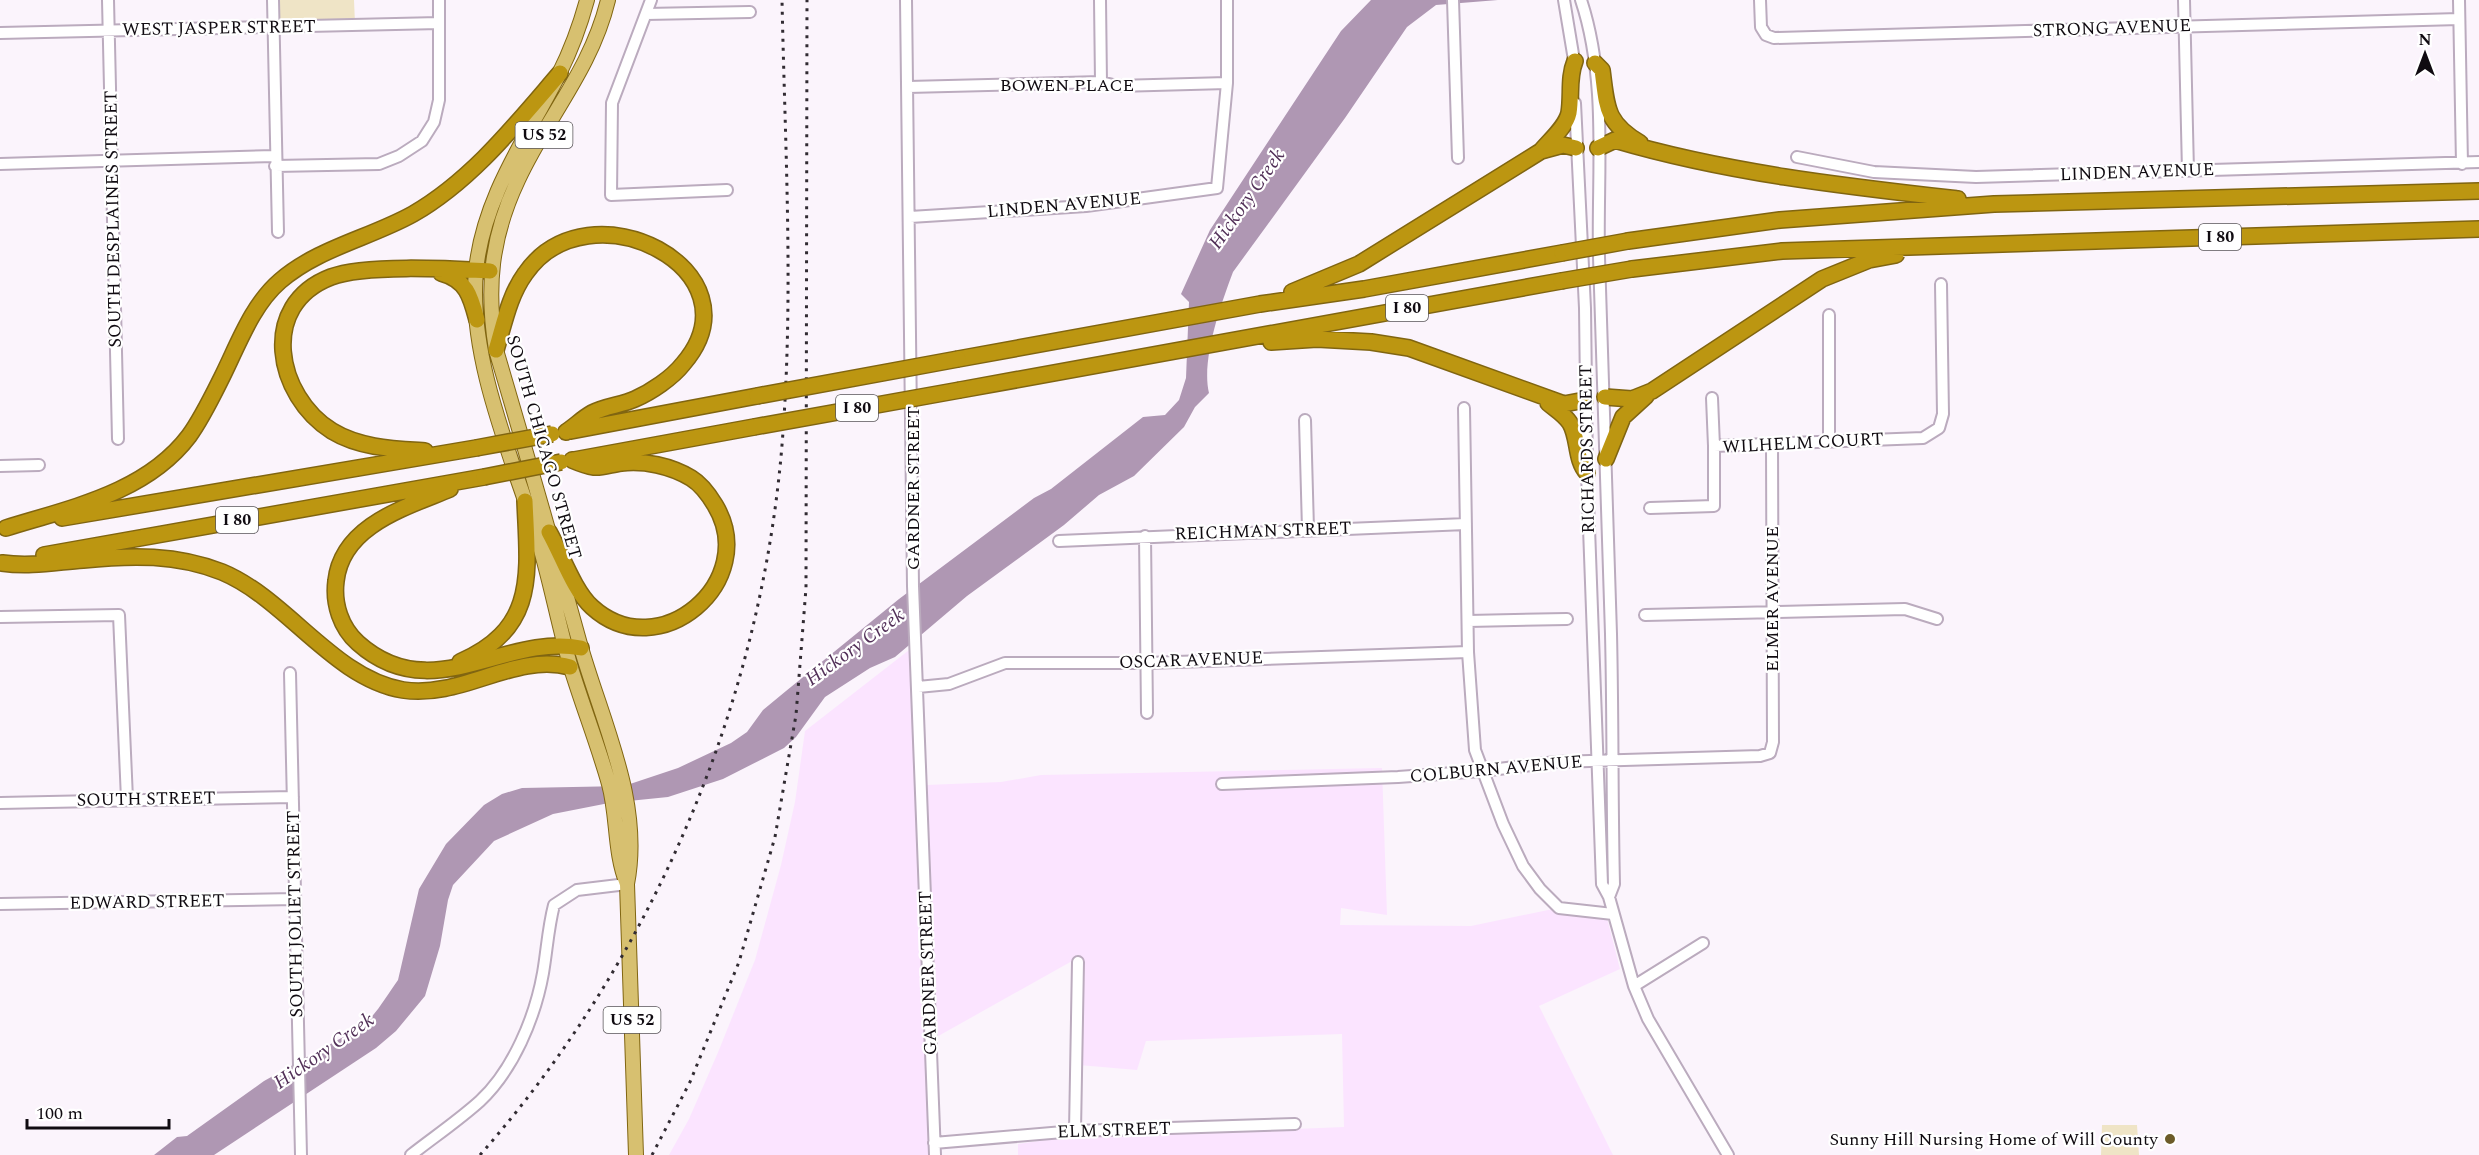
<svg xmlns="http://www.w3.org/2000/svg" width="2479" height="1155" viewBox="0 0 2479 1155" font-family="Spectral,serif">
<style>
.built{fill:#fbe4ff}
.green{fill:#efe4c6}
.water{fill:#af97b3}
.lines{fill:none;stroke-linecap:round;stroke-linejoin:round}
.minor-casing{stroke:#bbabbe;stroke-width:14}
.major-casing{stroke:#806511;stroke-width:16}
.highway-casing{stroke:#806511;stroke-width:18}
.minor{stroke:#fff;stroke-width:10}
.major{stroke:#d7c070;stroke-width:14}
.highway{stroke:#bc9611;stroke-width:15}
.rail{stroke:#312b32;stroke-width:3;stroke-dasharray:3 6;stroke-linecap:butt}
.highway-bridge-casing{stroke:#806511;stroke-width:18;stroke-linecap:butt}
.highway-bridge{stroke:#bc9611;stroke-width:15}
.poi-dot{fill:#6c5b29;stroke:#fff;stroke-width:2}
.labels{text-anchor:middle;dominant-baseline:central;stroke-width:4.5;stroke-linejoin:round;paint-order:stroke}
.shield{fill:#fff;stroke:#585458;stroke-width:1.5}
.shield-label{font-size:16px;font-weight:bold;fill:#100b11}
.street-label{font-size:18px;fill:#100b11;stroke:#fff}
.poi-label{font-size:18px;fill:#100b11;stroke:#fff;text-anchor:end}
.water-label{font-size:20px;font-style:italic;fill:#523058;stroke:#fff}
</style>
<rect width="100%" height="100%" fill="#fbf4fc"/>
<path class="built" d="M913,647L929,1155H669L689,1119L719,1050L755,960L781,865L795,802L805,731Z
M1382,768L1387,915L1341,908L1340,925L1471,926L1553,909L1567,914L1607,918L1620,969L1539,1006L1613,1155H1018V1144L1052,1139L1344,1127L1342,1034L1146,1041L1137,1070L1079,1065L1081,956L933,1039L926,785L1001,782L1041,775Z"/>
<path class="green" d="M274,0H354L355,24L274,26Z
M2102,1125H2137L2139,1155H2101Z"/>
<path class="water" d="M1371,0H1498L1436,5L1407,27L1345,118L1233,272C1221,304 1201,360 1209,393L1195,407L1184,427L1134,476L1099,495L1064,525L967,596L895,657L870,668L825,697L796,737L784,748L723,779L668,797L609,803L553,814L494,841L453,885L448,900L440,946L425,996L396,1031L376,1048L214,1155H154L177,1137L187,1136L264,1081L363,1026C378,1012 387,995 398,980L419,889L446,844L484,805L502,794L522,788L624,786L678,768L731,743L747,732L763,710L786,691L899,599L1034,498L1051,489L1143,417L1165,415L1179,400L1186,378L1189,302L1181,294L1210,230L1341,31Z"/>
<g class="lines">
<defs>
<path id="minor" d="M108,0L118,439
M273,0L278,232
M651,0L612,103L611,195L727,190
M906,0L913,586L935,1155
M1100,0L1101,82
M1453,0L1458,158
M1564,0L1575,66
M1581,0C1608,81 1597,173 1599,257C1602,383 1608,508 1611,634C1613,717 1612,800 1614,884L1609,897
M1760,0L1761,27L1766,35L1774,38L2459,19
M2184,0L2188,171
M2459,0L2462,164
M646,14L750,12
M0,33L439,23
M908,87L1101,82L1117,86L1227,83
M1575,103L1585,308L1587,473L1602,884L1609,897L1634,986L1648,1019L1728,1155
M1797,157L1874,172L1976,177L2479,162
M0,164L275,156
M275,166L379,164L399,156L422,141L434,122L439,100V0
M910,217L1086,206L1217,188L1227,83V0
M1712,398L1714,446
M1464,408L1468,652L1475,750L1503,824L1523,866L1540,889L1559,908L1613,914
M1305,420L1308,529
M1829,440V315
M0,466L39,465
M1650,508L1714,506V446L1923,438L1939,428L1943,414L1941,284
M1145,536L1147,713
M1059,541L1466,524
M1645,615L1905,609L1937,619
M0,617L119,615L127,799
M1468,621L1567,619
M290,673L301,1155
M918,687L949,684L1005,663H1147L1468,652
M1222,784L1398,777L1482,771L1556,762L1760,756L1770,753L1773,742L1772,444
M0,803L293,797
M0,904L295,899
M1634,986L1703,943
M1075,1131L1078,962
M934,1143L1075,1131L1295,1124
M411,1155C434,1137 459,1120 480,1101C513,1070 535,1018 543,973C547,950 548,928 554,905L577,890L627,884"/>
<path id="major" d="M587,0C580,26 571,50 559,74C527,137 483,197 476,271C468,355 510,453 536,533C550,577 558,624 571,668C583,707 598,745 609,784C618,817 614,852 627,884
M608,0C591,70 547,117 518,180C491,237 486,288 496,350C525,448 553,546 580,644C602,722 643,802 627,884L636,1155"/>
<path id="highway" d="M1595,63L1602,70C1607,107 1605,122 1640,143
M1598,148L1615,140C1727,173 1843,186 1958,199
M1541,151C1550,140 1566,127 1569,113C1572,95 1568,78 1575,61
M1628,241L1780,220L1994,204L2479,191
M1632,269L1782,251L2479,229
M441,273C467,280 471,297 477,320
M1292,292L1359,264L1541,151L1563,145L1576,148
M1271,342L1317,339L1371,342L1409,348L1564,404L1585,400
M496,350C504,324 509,296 525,274C589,181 763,271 683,364C672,378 651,392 635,399C622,405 605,406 592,413C583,418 575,426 566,432
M958,359L1260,304L1364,289L1562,253
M960,390L1561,281
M1605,397L1632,399L1652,391L1822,279L1869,260L1896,255
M1548,403C1555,409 1564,414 1570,423C1579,438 1575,460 1587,473
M571,431L757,396
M425,451C394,449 360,448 332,431C276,396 258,305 331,277C364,264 452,269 490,271
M1606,459L1623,417L1646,396
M574,460L754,427
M450,489C407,507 342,525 336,581C333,604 341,628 358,643C432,709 504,633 581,648
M62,518L476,448
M6,528C70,508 146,493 189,436C202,418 212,397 222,377C238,345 252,305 280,281C318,248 370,238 413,214C472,180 516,124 560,73
M549,532C562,555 574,591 592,607C659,668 761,581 715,505C709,495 701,484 691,478C671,466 644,460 621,463C612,464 602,468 594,467C587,466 579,463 572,460
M44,555L484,477
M2,563C30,567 56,562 83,560C131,555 177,554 222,572C287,599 333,678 403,690C462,699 515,652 570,667
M460,662C538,628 528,573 525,501"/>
</defs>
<use href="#minor" class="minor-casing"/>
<use href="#major" class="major-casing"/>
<use href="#highway" class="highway-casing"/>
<use href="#minor" class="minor"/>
<use href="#major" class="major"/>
<use href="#highway" class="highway"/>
<path class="rail" d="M480,1155C652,960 761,704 782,445C794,297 785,148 782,0
M652,1155L690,1082L739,962L775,837L796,715L806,588L807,0"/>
<defs>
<path id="highway-bridge" d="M1562,253L1628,241
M1561,281L1632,269
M757,396L958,359
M754,427L960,390
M476,448L552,434
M484,477L561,462"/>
</defs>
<use href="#highway-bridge" class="highway-bridge-casing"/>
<use href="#highway-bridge" class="highway-bridge"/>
</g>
<circle class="poi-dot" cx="2170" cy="1139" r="6"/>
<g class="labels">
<g class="shield">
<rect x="515.5" y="122" width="57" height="26" rx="4.5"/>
<rect x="2199" y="224" width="42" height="26" rx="4.5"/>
<rect x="1386" y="295" width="42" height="26" rx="4.5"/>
<rect x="836" y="395" width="42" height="26" rx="4.5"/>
<rect x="216" y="507" width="42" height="26" rx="4.5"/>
<rect x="603.5" y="1007" width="57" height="26" rx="4.5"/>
</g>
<g class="shield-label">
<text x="544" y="135">US 52</text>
<text x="2220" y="237">I 80</text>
<text x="1407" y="308">I 80</text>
<text x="857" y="408">I 80</text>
<text x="237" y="520">I 80</text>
<text x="632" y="1020">US 52</text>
</g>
<g class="street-label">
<text transform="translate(219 28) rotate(-1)">WEST JASPER STREET</text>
<text transform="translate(2112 28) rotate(-2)">STRONG AVENUE</text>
<text x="1067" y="85">BOWEN PLACE</text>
<text transform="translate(2137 172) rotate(-2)">LINDEN AVENUE</text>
<text transform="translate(1064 205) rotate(-5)">LINDEN AVENUE</text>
<text transform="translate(113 219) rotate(-91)">SOUTH DESPLAINES STREET</text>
<text transform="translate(1803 443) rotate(-3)">WILHELM COURT</text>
<text transform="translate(544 447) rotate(74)">SOUTH CHICAGO STREET</text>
<text transform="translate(1587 449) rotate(-91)">RICHARDS STREET</text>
<text transform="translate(913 488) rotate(-90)">GARDNER STREET</text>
<text transform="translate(1263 531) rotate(-2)">REICHMAN STREET</text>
<text transform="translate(1772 599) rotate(-90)">ELMER AVENUE</text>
<text transform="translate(1191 660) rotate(-2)">OSCAR AVENUE</text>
<text transform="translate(1496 769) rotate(-5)">COLBURN AVENUE</text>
<text transform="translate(146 799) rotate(-1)">SOUTH STREET</text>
<text transform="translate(147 902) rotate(-1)">EDWARD STREET</text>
<text transform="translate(295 914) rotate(-91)">SOUTH JOLIET STREET</text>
<text transform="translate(928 973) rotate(-92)">GARDNER STREET</text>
<text transform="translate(1114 1130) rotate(-2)">ELM STREET</text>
</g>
<g class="poi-label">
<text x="2158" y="1139">Sunny Hill Nursing Home of Will County</text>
</g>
<g class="water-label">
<text transform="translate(1247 199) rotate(-55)">Hickory Creek</text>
<text transform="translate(855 647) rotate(-36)">Hickory Creek</text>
<text transform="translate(324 1051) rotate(-35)">Hickory Creek</text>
</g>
</g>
<g transform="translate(2425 54)" stroke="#ffffff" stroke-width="4.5" paint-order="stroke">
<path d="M0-4.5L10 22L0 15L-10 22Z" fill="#100b11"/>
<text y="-9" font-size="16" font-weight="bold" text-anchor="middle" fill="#100b11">N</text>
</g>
<path d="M27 1119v9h142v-9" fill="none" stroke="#100b11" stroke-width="3"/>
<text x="36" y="1119" font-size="18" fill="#100b11" stroke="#ffffff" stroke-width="4.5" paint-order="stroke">100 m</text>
</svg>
